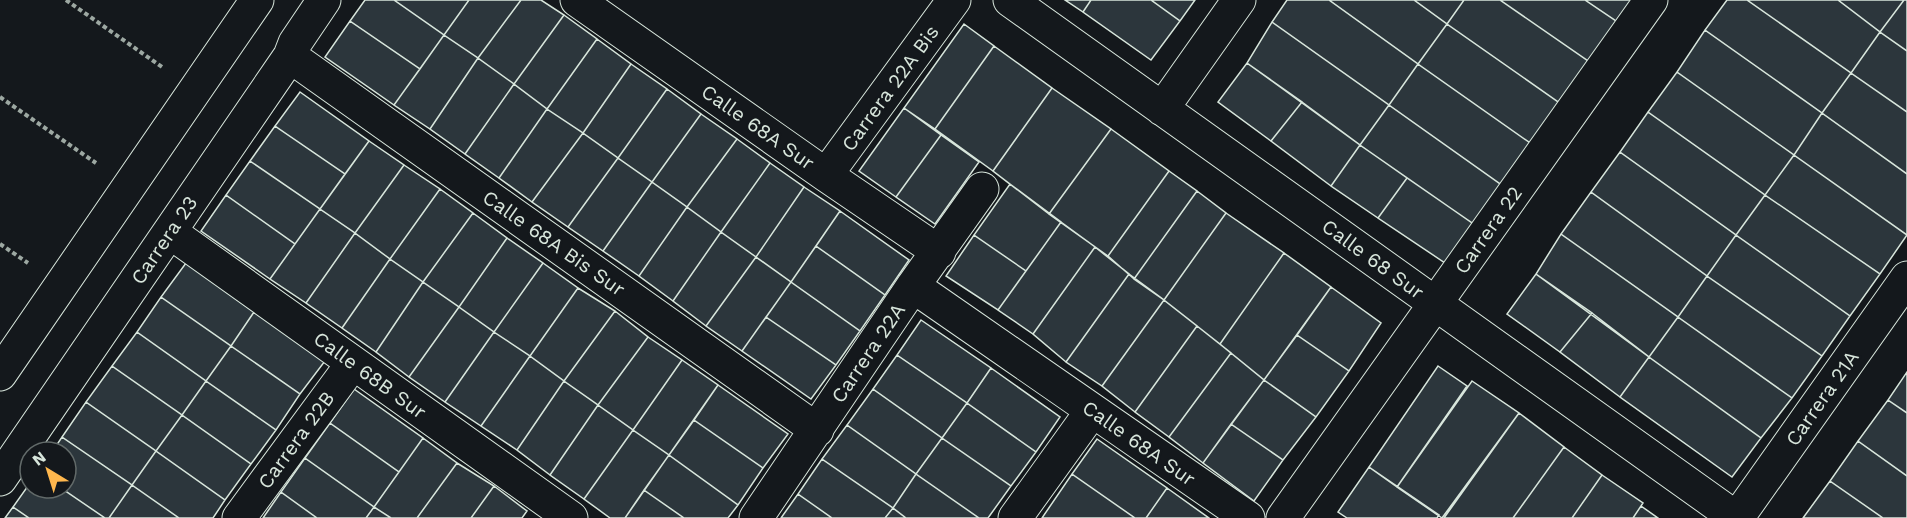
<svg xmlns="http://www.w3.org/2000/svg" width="1907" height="518" viewBox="0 0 1907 518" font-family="'Work Sans',sans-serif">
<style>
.building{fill:#2c363c;stroke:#d8e6dc;stroke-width:1.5}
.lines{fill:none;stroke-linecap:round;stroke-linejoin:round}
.street-casing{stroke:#d8e6dc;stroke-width:35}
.path{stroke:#9da8a2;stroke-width:4;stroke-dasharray:4.5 3;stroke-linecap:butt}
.street{stroke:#14181c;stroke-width:33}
.labels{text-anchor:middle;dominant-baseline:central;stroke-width:4.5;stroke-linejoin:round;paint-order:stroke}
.street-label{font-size:20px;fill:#d8e6dc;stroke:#14181c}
</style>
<rect width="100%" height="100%" fill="#14181c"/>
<path class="building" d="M365,0H394L444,35L420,69L350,21Z
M394,0H469L444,35Z
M469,0H521L478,58L444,35Z
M521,0H541L564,15L514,84L478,58Z
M1065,0H1091L1083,12Z
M1091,0H1151L1180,21L1151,60L1083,12Z
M1151,0H1195L1180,21Z
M1287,0H1329L1418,64L1389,105L1272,22Z
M1329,0H1414L1447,24L1418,64Z
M1414,0H1464L1447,24Z
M1464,0H1500L1591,63L1561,104L1447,24Z
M1500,0H1585L1619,23L1591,63Z
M1585,0H1635L1619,23Z
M1727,0H1747L1851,73L1822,113L1705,30Z
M1747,0H1838L1880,32L1851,73Z
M1838,0H1904L1880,32Z
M1904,0H1907V51L1880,32Z
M564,15L597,39L547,109L514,84Z
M350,21L420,69L394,105L325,57Z
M1272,22L1389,105L1360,145L1247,63Z
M964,24L994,46L935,129L904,108Z
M1447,24L1561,104L1533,145L1418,64Z
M1705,30L1822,113L1794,155L1677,72Z
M1880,32L1907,51V112L1851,73Z
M444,35L478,58L430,129L394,105Z
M597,39L631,64L583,133L547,109Z
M994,46L1052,88L993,171L935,129Z
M478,58L514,84L465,154L430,129Z
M1247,63L1302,102L1271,141L1218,102Z
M631,64L667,89L618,158L583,133Z
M1418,64L1533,145L1503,186L1389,105Z
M1677,72L1794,155L1765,195L1648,112Z
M1851,73L1907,112V174L1822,113Z
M514,84L547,109L499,178L465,154Z
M1052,88L1111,129L1049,214L993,171Z
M667,89L701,114L652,182L618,158Z
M300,92L369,141L345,174L275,126Z
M1302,102L1360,145L1331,186L1271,141Z
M1389,105L1503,186L1475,225L1360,145Z
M904,108L941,135L896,197L859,171Z
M547,109L583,133L532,202L499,178Z
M1648,112L1765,195L1736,235L1620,152Z
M1822,113L1907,174V235L1794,155Z
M701,114L737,139L687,207L652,182Z
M275,126L345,174L320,209L250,161Z
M1111,129L1169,171L1108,256L1049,214Z
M583,133L618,158L568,227L532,202Z
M941,135L979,162L935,224L896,197Z
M737,139L770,163L721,232L687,207Z
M369,141L404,165L355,233L320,209Z
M1360,145L1407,178L1378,218L1331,186Z
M1620,152L1736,235L1707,276L1591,192Z
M1794,155L1907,235L1880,274L1765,195Z
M618,158L652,182L603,251L568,227Z
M250,161L320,209L295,244L226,195Z
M770,163L804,187L756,257L721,232Z
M404,165L440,189L390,259L355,233Z
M1169,171L1197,191L1134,279L1108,256Z
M1407,178L1475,225L1448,265L1378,218Z
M652,182L687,207L639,276L603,251Z
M1010,184L1061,222L1026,271L974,235Z
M804,187L840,211L791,282L756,257Z
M440,189L473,213L423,282L390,259Z
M1197,191L1226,213L1164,300L1134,279Z
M1591,192L1707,276L1678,317L1561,234Z
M226,195L295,244L270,279L201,231Z
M1765,195L1880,274L1850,316L1736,235Z
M687,207L721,232L673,301L639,276Z
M320,209L355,233L306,303L270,279Z
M840,211L909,260L885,295L816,246Z
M473,213L507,238L459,307L423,282Z
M1226,213L1284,253L1220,344L1164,300Z
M1061,222L1095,247L1033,334L998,310Z
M721,232L756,257L706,326L673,301Z
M355,233L390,259L342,328L306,303Z
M1561,234L1678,317L1649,357L1536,274Z
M974,235L1026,271L998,310L946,276Z
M1736,235L1850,316L1822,356L1707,276Z
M507,238L543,263L494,332L459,307Z
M816,246L885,295L860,331L791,282Z
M1095,247L1129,274L1066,362L1033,334Z
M1284,253L1331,287L1264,380L1220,344Z
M756,257L791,282L742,351L706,326Z
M390,259L423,282L376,352L342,328Z
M186,263L254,312L231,346L161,297Z
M543,263L578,288L530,356L494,332Z
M1129,274L1164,300L1102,386L1066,362Z
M1536,274L1592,313L1560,352L1507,314Z
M1707,276L1822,356L1792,398L1678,317Z
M423,282L459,307L409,377L376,352Z
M791,282L860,331L836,365L766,317Z
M1331,287L1381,323L1349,371L1297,335Z
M578,288L615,311L564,381L530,356Z
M161,297L231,346L206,381L137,332Z
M1164,300L1197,326L1135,412L1102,386Z
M459,307L494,332L445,402L409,377Z
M615,311L648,337L598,405L564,381Z
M254,312L325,361L300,394L231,346Z
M1592,313L1649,357L1620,397L1560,352Z
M766,317L836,365L811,399L742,351Z
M1678,317L1792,398L1761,438L1649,357Z
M921,320L991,368L967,403L897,355Z
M1197,326L1231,353L1169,437L1135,412Z
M137,332L206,381L182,415L112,366Z
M494,332L530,356L481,426L445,402Z
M1297,335L1349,371L1316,417L1264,380Z
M648,337L682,360L633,430L598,405Z
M231,346L300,394L276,430L206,381Z
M1231,353L1264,380L1203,463L1169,437Z
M897,355L967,403L942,438L873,389Z
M530,356L564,381L517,450L481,426Z
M1649,357L1761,438L1732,477L1620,397Z
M682,360L718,385L669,455L633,430Z
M112,366L182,415L156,451L86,402Z
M1438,366L1467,386L1397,487L1369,467Z
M991,368L1060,417L1036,452L967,403Z
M1907,372V413L1888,400Z
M1264,380L1316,417L1283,460L1231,424Z
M206,381L276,430L251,464L182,415Z
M564,381L598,405L550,475L517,450Z
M1472,381L1519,413L1442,518L1397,487Z
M718,385L788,434L763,468L694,420Z
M354,389L423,438L399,472L330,423Z
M873,389L942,438L916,474L847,425Z
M1888,400L1907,413V476L1858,441Z
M86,402L156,451L132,485L62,437Z
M967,403L1036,452L1011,486L942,438Z
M598,405L633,430L584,499L550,475Z
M1519,413L1564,447L1513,518H1444Z
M182,415L251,464L225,500L156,451Z
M694,420L763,468L738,505L669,455Z
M330,423L399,472L374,507L305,458Z
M1231,424L1283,460L1254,501L1203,463Z
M847,425L916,474L893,508L822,459Z
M633,430L669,455L625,518H610L584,499Z
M62,437L132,485L109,518H105L61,488H66V452H52Z
M423,438L457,463L417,518H391L374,507Z
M942,438L1011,486L988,518H979L916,474Z
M1097,439L1167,488L1146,518H1135L1072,474Z
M1858,441L1907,476V518H1883L1830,481Z
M1564,447L1602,475L1572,518H1513Z
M156,451L225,500L213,518H179L132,485Z
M669,455L738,505L728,518H684L644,490Z
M305,458L374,507L366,518H317L281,492Z
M822,459L893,508L885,518H832L798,494Z
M457,463L494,486L471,518H417Z
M1369,467L1439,515L1437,518H1347L1338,512Z
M916,474L979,518H906L893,508Z
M1072,474L1135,518H1042Z
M1602,475L1643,503L1633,518H1572Z
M1830,481L1883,518H1803Z
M30,483V488H61L105,518H29L13,507Z
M132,485L179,518H109Z
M494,486L527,511L522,518H471Z
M1167,488L1209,518H1146Z
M644,490L684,518H625Z
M281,492L317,518H263Z
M798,494L832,518H781Z
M1641,506L1658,518H1633Z
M13,507L29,518H5Z
M374,507L391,518H366Z
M893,508L906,518H885Z"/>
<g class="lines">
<defs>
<path id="street" d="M577,0L826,175L939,252
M1010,0L1736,518
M290,56L817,430
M1162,109L1239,0
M826,175L954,0
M170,232L571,518
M913,286L1248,518
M0,374L257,0
M0,479L290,56L295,43L324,0
M239,518L353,363
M756,518L913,286L982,189
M1015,518L1092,411
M1283,518L1651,0
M1737,518L1907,278"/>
</defs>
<use href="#street" class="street-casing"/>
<path class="path" d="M66,0L162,67
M0,97L96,163
M0,244L28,263"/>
<use href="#street" class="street"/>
</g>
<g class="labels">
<g class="street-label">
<text transform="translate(890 88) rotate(-54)">Carrera 22A Bis</text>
<text transform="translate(758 127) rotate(35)">Calle 68A Sur</text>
<text transform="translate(1488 230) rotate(-55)">Carrera 22</text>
<text transform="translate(164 240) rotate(-56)">Carrera 23</text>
<text transform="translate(554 243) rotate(35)">Calle 68A Bis Sur</text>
<text transform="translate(1373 259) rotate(36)">Calle 68 Sur</text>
<text transform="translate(868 353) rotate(-56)">Carrera 22A</text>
<text transform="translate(370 375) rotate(36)">Calle 68B Sur</text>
<text transform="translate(1822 398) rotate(-55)">Carrera 21A</text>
<text transform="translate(296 440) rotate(-54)">Carrera 22B</text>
<text transform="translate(1139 443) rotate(35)">Calle 68A Sur</text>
</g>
</g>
<g transform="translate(48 470) rotate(322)"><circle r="28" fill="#14181c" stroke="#626a69" stroke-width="1.5"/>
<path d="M0-4.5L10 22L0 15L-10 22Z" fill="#ffb74d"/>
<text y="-9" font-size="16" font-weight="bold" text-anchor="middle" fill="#d8e6dc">N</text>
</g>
</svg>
